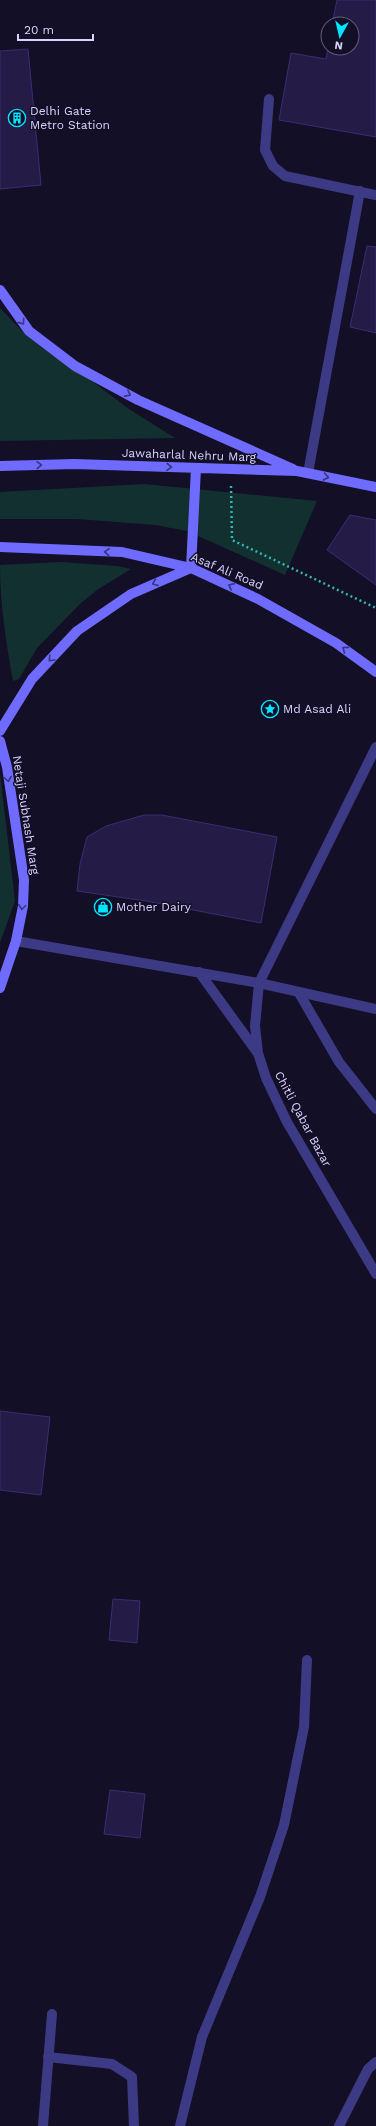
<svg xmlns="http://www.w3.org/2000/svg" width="376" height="2126" viewBox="0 0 376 2126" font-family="'Work Sans',sans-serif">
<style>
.green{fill:#12302f}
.building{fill:#241b47;stroke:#3b2d73}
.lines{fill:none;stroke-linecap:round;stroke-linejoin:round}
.path{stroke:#2fb8b0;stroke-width:2.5;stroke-dasharray:2 3;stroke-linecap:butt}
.lane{stroke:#3d3a85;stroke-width:10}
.street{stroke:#3d3a85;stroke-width:10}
.secondary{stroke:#6f6bff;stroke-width:10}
.oneway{stroke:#38347d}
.labels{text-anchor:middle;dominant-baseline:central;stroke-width:3;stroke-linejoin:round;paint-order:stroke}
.poi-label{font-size:12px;fill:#d9d4ff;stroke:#130f26;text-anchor:start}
.street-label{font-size:12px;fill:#d9d4ff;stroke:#130f26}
</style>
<rect width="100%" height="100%" fill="#130f26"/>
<path class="green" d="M0,308L24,333L47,351L88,378L129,409L175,438L0,441Z
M144,484L317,501L285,575L187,531L155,525L77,519H0V492Z
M62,562L116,566L131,569L97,590L80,604L37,648L19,679L13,681C6,642 0,604 0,565Z
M0,773L15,901L0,943Z"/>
<path class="building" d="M337,0H376V137L279,120L291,53L326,59L328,48H352V24H332Z
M28,49L41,185L0,189V51Z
M367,246L376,247V333L350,327Z
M350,515L376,520V585L327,550Z
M144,815H162L277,837L261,923L146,901L77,891L80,864L87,837L106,826Z
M0,1411L50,1417L41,1495L0,1490Z
M113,1599L140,1601L137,1643L109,1640Z
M110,1790L145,1794L140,1838L104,1834Z"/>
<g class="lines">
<path class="path" d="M231,486L232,540L376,608"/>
<path class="lane" d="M269,99L265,150L273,166L285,176L376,195
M308,473L360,191"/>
<path class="street" d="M376,747L259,983L255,1026L258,1053L266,1078L287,1122L376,1274
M16,941L259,983L376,1009
M199,972L257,1052
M299,993L339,1062L376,1109
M48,2057L112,2064L132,2077L134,2126
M43,2126L52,2014
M180,2126L202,2037L260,1897L284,1825L304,1727L307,1660
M339,2126L368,2069L376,2062"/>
<path class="secondary" d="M0,290L29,331L75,366L138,400L293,469
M0,466L74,464L297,471L376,487
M0,547L122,552L191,568L258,599L336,643L376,672
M0,731L32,679L77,631L131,594L191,568L196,468
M0,741L7,767L24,880L23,906L16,941L0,988"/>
</g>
<defs><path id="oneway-chevron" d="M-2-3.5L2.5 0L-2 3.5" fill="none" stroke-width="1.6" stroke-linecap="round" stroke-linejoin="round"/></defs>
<g class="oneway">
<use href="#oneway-chevron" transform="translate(22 322) rotate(55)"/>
<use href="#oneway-chevron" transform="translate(128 394) rotate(28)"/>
<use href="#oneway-chevron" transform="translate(39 465) rotate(-2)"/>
<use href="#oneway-chevron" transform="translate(169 467) rotate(2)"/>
<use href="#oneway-chevron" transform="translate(326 477) rotate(11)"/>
<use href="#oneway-chevron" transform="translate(107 552) rotate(-177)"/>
<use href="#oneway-chevron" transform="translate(155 583) rotate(157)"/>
<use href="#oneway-chevron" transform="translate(231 586) rotate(-155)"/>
<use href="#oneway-chevron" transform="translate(345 649) rotate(-143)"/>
<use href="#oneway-chevron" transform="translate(51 659) rotate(133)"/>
<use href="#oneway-chevron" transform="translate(8 779) rotate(81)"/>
<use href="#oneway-chevron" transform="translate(22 907) rotate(98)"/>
</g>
<defs>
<symbol id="building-ring" viewBox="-11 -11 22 22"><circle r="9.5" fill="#130f26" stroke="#00e5ff" stroke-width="1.5"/><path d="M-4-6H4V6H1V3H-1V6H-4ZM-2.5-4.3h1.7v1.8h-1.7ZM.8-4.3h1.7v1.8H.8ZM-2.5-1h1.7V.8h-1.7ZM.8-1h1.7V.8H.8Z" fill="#00e5ff"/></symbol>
<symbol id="sight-ring" viewBox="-11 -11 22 22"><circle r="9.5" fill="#130f26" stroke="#00e5ff" stroke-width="1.5"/><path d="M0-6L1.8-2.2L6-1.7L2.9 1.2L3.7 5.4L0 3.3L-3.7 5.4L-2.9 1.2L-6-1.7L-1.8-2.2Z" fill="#00e5ff"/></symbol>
<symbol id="shop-ring" viewBox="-11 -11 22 22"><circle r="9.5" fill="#130f26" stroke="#00e5ff" stroke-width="1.5"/><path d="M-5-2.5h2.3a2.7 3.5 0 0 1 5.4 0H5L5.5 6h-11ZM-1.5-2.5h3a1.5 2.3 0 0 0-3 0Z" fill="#00e5ff"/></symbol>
</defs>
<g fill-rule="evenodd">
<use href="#building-ring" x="7" y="108" width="20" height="20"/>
<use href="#sight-ring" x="260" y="699" width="20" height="20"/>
<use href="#shop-ring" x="93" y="897" width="20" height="20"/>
</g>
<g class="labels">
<g class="poi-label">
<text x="30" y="111">Delhi Gate<tspan x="30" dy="14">Metro Station</tspan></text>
<text x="283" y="709">Md Asad Ali</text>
<text x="116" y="907">Mother Dairy</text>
</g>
<g class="street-label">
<text transform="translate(189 455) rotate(2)">Jawaharlal Nehru Marg</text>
<text transform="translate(227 571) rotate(23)">Asaf Ali Road</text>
<text transform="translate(26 815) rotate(81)">Netaji Subhash Marg</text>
<text transform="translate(303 1119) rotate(62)">Chitli Qabar Bazar</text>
</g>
</g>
<g transform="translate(340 36) rotate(188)"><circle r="19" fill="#130f26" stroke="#625e7d"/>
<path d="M0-3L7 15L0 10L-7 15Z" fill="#00e5ff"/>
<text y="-6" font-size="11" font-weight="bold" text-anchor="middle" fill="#d9d4ff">N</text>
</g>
<path d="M18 34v6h75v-6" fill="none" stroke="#d9d4ff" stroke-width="2"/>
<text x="24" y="34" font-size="12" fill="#d9d4ff" stroke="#130f26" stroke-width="3" paint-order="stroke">20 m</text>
</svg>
